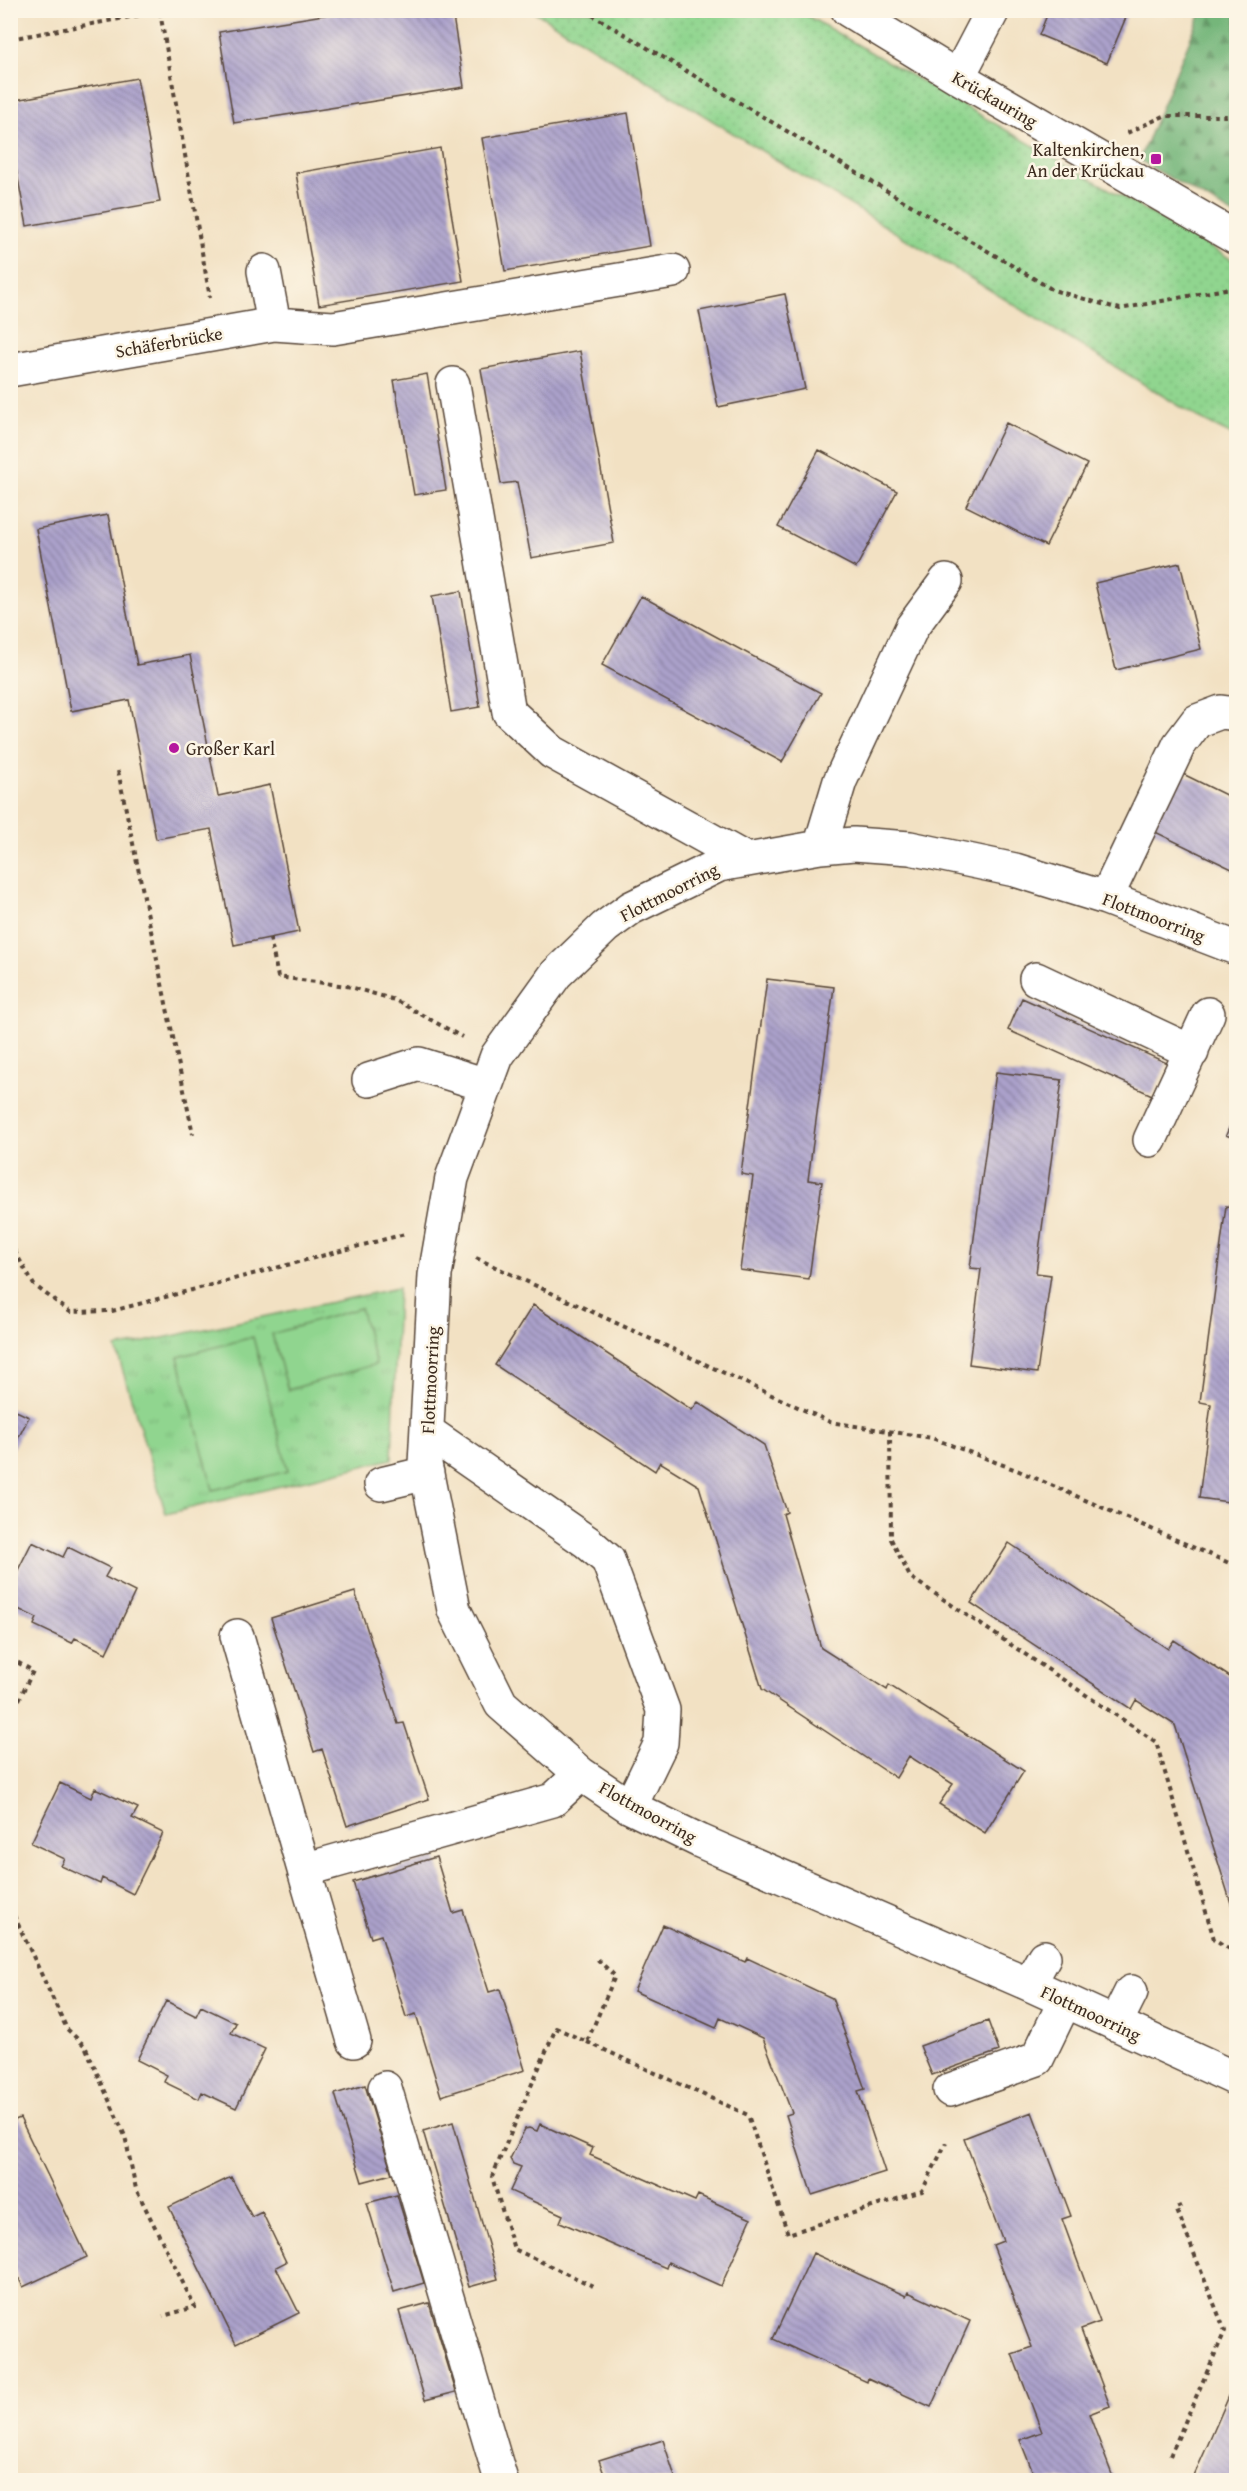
<svg xmlns="http://www.w3.org/2000/svg" width="1247" height="2491" viewBox="0 0 1247 2491" font-family="'Gentium Book Plus',serif">
<style>
.grass{fill:url(#grass-dots);stroke:#668056;stroke-width:1.5}
.forest{fill:url(#forest-firs);stroke:#58704c;stroke-width:1.5}
.park{fill:url(#park-tufts);stroke:#668056;stroke-width:1.5}
.garden{fill:#90d58f;stroke:#668056;stroke-width:1.5}
.building{fill:url(#building-back-hatch)}
.lines{fill:none;stroke-linecap:round;stroke-linejoin:round}
.minor-casing{stroke:#564537;stroke-width:36}
.path{stroke:#564537;stroke-width:4;stroke-dasharray:4.5 4.5;stroke-linecap:butt}
.minor{stroke:#fff;stroke-width:33}
.poi-dot{fill:#b5179e;stroke:#fcf5e5;stroke-width:2}
.labels{text-anchor:middle;dominant-baseline:central;stroke-width:5;stroke-linejoin:round;paint-order:stroke}
.street-label{font-size:18px;fill:#3b2a1e;stroke:#fcf5e5}
.poi-label{font-size:18px;fill:#3b2a1e;stroke:#fcf5e5;text-anchor:end}
</style>
<defs>
<pattern id="grass-dots" width="8" height="8" patternUnits="userSpaceOnUse" patternTransform="scale(1.5)"><rect width="8" height="8" fill="#90d58f"/><path d="M2 2h.1M6 6h.1" fill="none" stroke="#7db77b" stroke-width="1.8" stroke-linecap="round"/></pattern>
<pattern id="forest-firs" width="22" height="20" patternUnits="userSpaceOnUse" patternTransform="scale(1.5)"><rect width="22" height="20" fill="#74b67a"/><path d="M5 1l3.5 6h-7zM16 11l3.5 6h-7z" fill="#609463"/></pattern>
<pattern id="park-tufts" width="24" height="20" patternUnits="userSpaceOnUse" patternTransform="scale(1.5)"><rect width="24" height="20" fill="#90d58f"/><path d="M3 7l-1-3M5 7V3M7 7l1-3M15 17l-1-3M17 17v-4M19 17l1-3" fill="none" stroke="#7db77b"/></pattern>
<pattern id="building-back-hatch" width="6" height="6" patternUnits="userSpaceOnUse" patternTransform="scale(1.5)"><rect width="6" height="6" fill="#aba1cb"/><path d="M-1 5l2 2M0 0l6 6M5-1l2 2" fill="none" stroke="#8c83a4"/></pattern>
</defs>
<rect width="100%" height="100%" fill="#fcf5e5"/>
<filter id="ink" filterUnits="userSpaceOnUse"><feTurbulence type="fractalNoise" baseFrequency=".0167" numOctaves="2"/><feDisplacementMap in="SourceGraphic" scale="12" xChannelSelector="R" yChannelSelector="G"/><feConvolveMatrix kernelMatrix="1 2 1 2 8 2 1 2 1" color-interpolation-filters="sRGB"/></filter>
<filter id="wash" filterUnits="userSpaceOnUse"><feTurbulence type="fractalNoise" baseFrequency=".008" numOctaves="4" result="noise"/><feDisplacementMap in="SourceGraphic" scale="24" xChannelSelector="R" yChannelSelector="G"/><feGaussianBlur stdDeviation="1.35" result="paint"/><feColorMatrix in="noise" values="0 0 0 0 0 0 0 0 0 0 0 0 0 0 0 0 0 1.4 0 .05"/><feComposite in="paint" operator="in"/></filter>
<g filter="url(#wash)">
<rect width="100%" height="100%" fill="#f2e1c3"/>
<path class="grass" d="M533,11H799L1236,262V437L1204,421Z"/>
<path class="forest" d="M1202,11H1236V216L1139,160Z"/>
<path class="park" d="M398,1288L392,1459L166,1514L116,1348Z"/>
<path class="garden" d="M360,1308L376,1364L288,1390L272,1334Z
M253,1337L288,1471L213,1490L178,1357Z"/>
<g id="blocks">
<path class="building" d="M354,10H452L464,87L234,123L219,32Z
M1049,10H1129L1107,63L1039,35Z
M137,78L160,202L27,226L10,137V101Z
M628,113L650,246L505,271L482,138Z
M440,148L463,281L319,305L296,173Z
M785,294L805,389L718,407L699,311Z
M580,351L614,543L531,558L517,482L501,484L481,369Z
M427,374L446,490L414,495L394,380Z
M1006,423L1087,464L1046,546L966,506Z
M819,450L897,491L856,568L778,527Z
M108,515L137,665L190,655L218,796L270,785L299,932L234,945L211,829L156,839L129,700L71,711L36,529Z
M1180,563L1201,649L1116,670L1095,583Z
M461,591L480,707L451,712L432,596Z
M641,596L821,693L782,762L602,665Z
M1179,772L1236,800V871L1151,830Z
M767,979L834,987L808,1180L822,1182L809,1279L740,1270L753,1176L741,1174Z
M1022,998L1167,1063L1152,1095L1008,1030Z
M996,1072L1062,1080L1036,1273L1051,1275L1037,1373L969,1364L981,1269L970,1268Z
M1236,1112V1139L1226,1135Z
M1226,1206L1236,1208V1503L1199,1498L1211,1404L1200,1402Z
M533,1305L692,1410L698,1402L764,1445L787,1512L783,1514L821,1648L887,1690L889,1685L1024,1771L985,1833L939,1804L953,1784L909,1756L896,1778L762,1689L699,1486L660,1462L655,1471L495,1365Z
M10,1408L29,1417L10,1454Z
M32,1542L63,1557L68,1547L110,1568L105,1577L135,1592L106,1653L75,1638L72,1643L34,1625L37,1618L10,1605V1586Z
M1009,1543L1168,1649L1174,1640L1236,1681V1919L1175,1725L1136,1700L1131,1709L971,1603Z
M355,1592L398,1724L404,1723L429,1799L347,1826L322,1749L314,1752L271,1618Z
M60,1783L91,1798L95,1788L138,1808L132,1818L163,1833L133,1894L102,1878L100,1884L61,1866L65,1859L31,1843Z
M436,1857L453,1913L463,1910L489,1992L500,1989L525,2070L441,2096L416,2014L406,2017L381,1935L371,1938L353,1882Z
M663,1925L745,1962L747,1958L832,1998L865,2089L858,2091L885,2172L812,2195L786,2115L792,2113L763,2038L720,2018L716,2028L634,1991Z
M166,2001L196,2016L201,2006L236,2023L231,2033L265,2049L236,2108L202,2092L199,2099L164,2082L167,2075L137,2060Z
M988,2021L999,2051L932,2075L920,2046Z
M365,2085L392,2174L362,2182L335,2094Z
M1032,2112L1071,2216L1062,2219L1100,2322L1081,2329L1110,2406L1089,2414L1114,2480H1036L1020,2440L1042,2432L1012,2354L1032,2347L993,2245L1003,2241L964,2138Z
M20,2118L87,2257L23,2287L10,2260V2122Z
M453,2122L498,2279L469,2287L423,2131Z
M540,2124L593,2148L590,2155L695,2201L698,2195L751,2219L721,2286L668,2262L666,2268L560,2222L563,2215L510,2191L521,2167L513,2164L510,2159L525,2129L529,2128L537,2131Z
M231,2177L252,2217L262,2212L286,2262L276,2267L299,2313L236,2344L169,2207Z
M397,2195L424,2283L394,2292L367,2203Z
M813,2253L906,2296L908,2292L970,2321L931,2407L868,2378L867,2382L773,2339Z
M429,2303L456,2392L425,2400L399,2311Z
M1236,2380V2480H1192L1205,2451Z
M663,2440L676,2480H606L599,2460Z"/>
</g>
</g>
<g filter="url(#ink)">
<use href="#blocks" fill-opacity="0" stroke="#564537" stroke-width="1.5"/>
<g class="lines">
<defs>
<path id="minor" d="M848,10L958,77L1236,238
M958,77L993,10
M274,324L333,328L673,271
M10,370L274,324L264,271
M453,384L509,712L552,752L747,860
M820,847L840,781L912,627L946,581
M1106,898L1179,745L1197,721L1221,712L1236,714
M1236,948L1106,898L1015,870L910,848L854,844L820,847L719,865L631,908L605,927L556,974L497,1056L452,1178L435,1275L425,1464L454,1610L501,1704L581,1774L630,1807L700,1841L1029,1984L1236,2079
M1036,979L1192,1052
M369,1080L419,1064L486,1085
M1150,1140L1208,1014
M428,1432L587,1542L608,1560L663,1710L661,1743L630,1807
M381,1484L427,1473
M237,1636L304,1870
M1029,1984L1044,1957
M1115,2024L1131,1992
M354,2041L304,1870L553,1800L581,1774
M385,2088L501,2480
M950,2090L1037,2059L1065,2001"/>
</defs>
<use href="#minor" class="minor-casing"/>
<path class="path" d="M584,10L1053,290L1120,309L1236,287
M160,12L210,298
M10,39L168,10
M1127,133L1164,116H1236
M118,771L193,1134
M270,938L278,977L347,986L395,1000L462,1037
M10,1243L34,1285L70,1312L112,1311L405,1234
M476,1258L830,1422L932,1438L1019,1471L1236,1566
M890,1431L891,1539L910,1577L1156,1742L1214,1939L1236,1953
M10,1658L33,1671L13,1712
M10,1907L67,2029L85,2046L125,2136L136,2189L195,2307L163,2316
M587,2042L748,2115L788,2234L922,2191L946,2143
M593,2286L514,2249L492,2177L556,2028L587,2042L615,1976L595,1957
M1170,2456L1225,2331L1176,2208L1185,2204"/>
<use href="#minor" class="minor"/>
</g>
</g>
<g class="poi-dot">
<rect x="1150" y="153" width="12" height="12" rx="3"/>
<circle cx="174" cy="748" r="6"/>
</g>
<g class="labels">
<g class="street-label">
<text transform="translate(995 99) rotate(30)">Krückauring</text>
<text transform="translate(169 342) rotate(-10)">Schäferbrücke</text>
<text transform="translate(669 892) rotate(-27)">Flottmoorring</text>
<text transform="translate(1154 917) rotate(21)">Flottmoorring</text>
<text transform="translate(430 1380) rotate(-87)">Flottmoorring</text>
<text transform="translate(648 1812) rotate(29)">Flottmoorring</text>
<text transform="translate(1091 2013) rotate(25)">Flottmoorring</text>
</g>
<g class="poi-label">
<text x="1144" y="149">Kaltenkirchen,<tspan x="1144" dy="21">An der Krückau</tspan></text>
<text x="186" y="748" text-anchor="start">Großer Karl</text>
</g>
</g>
<rect width="1247" height="2491" fill="none" stroke="#fcf5e5" stroke-width="36"/>
</svg>
